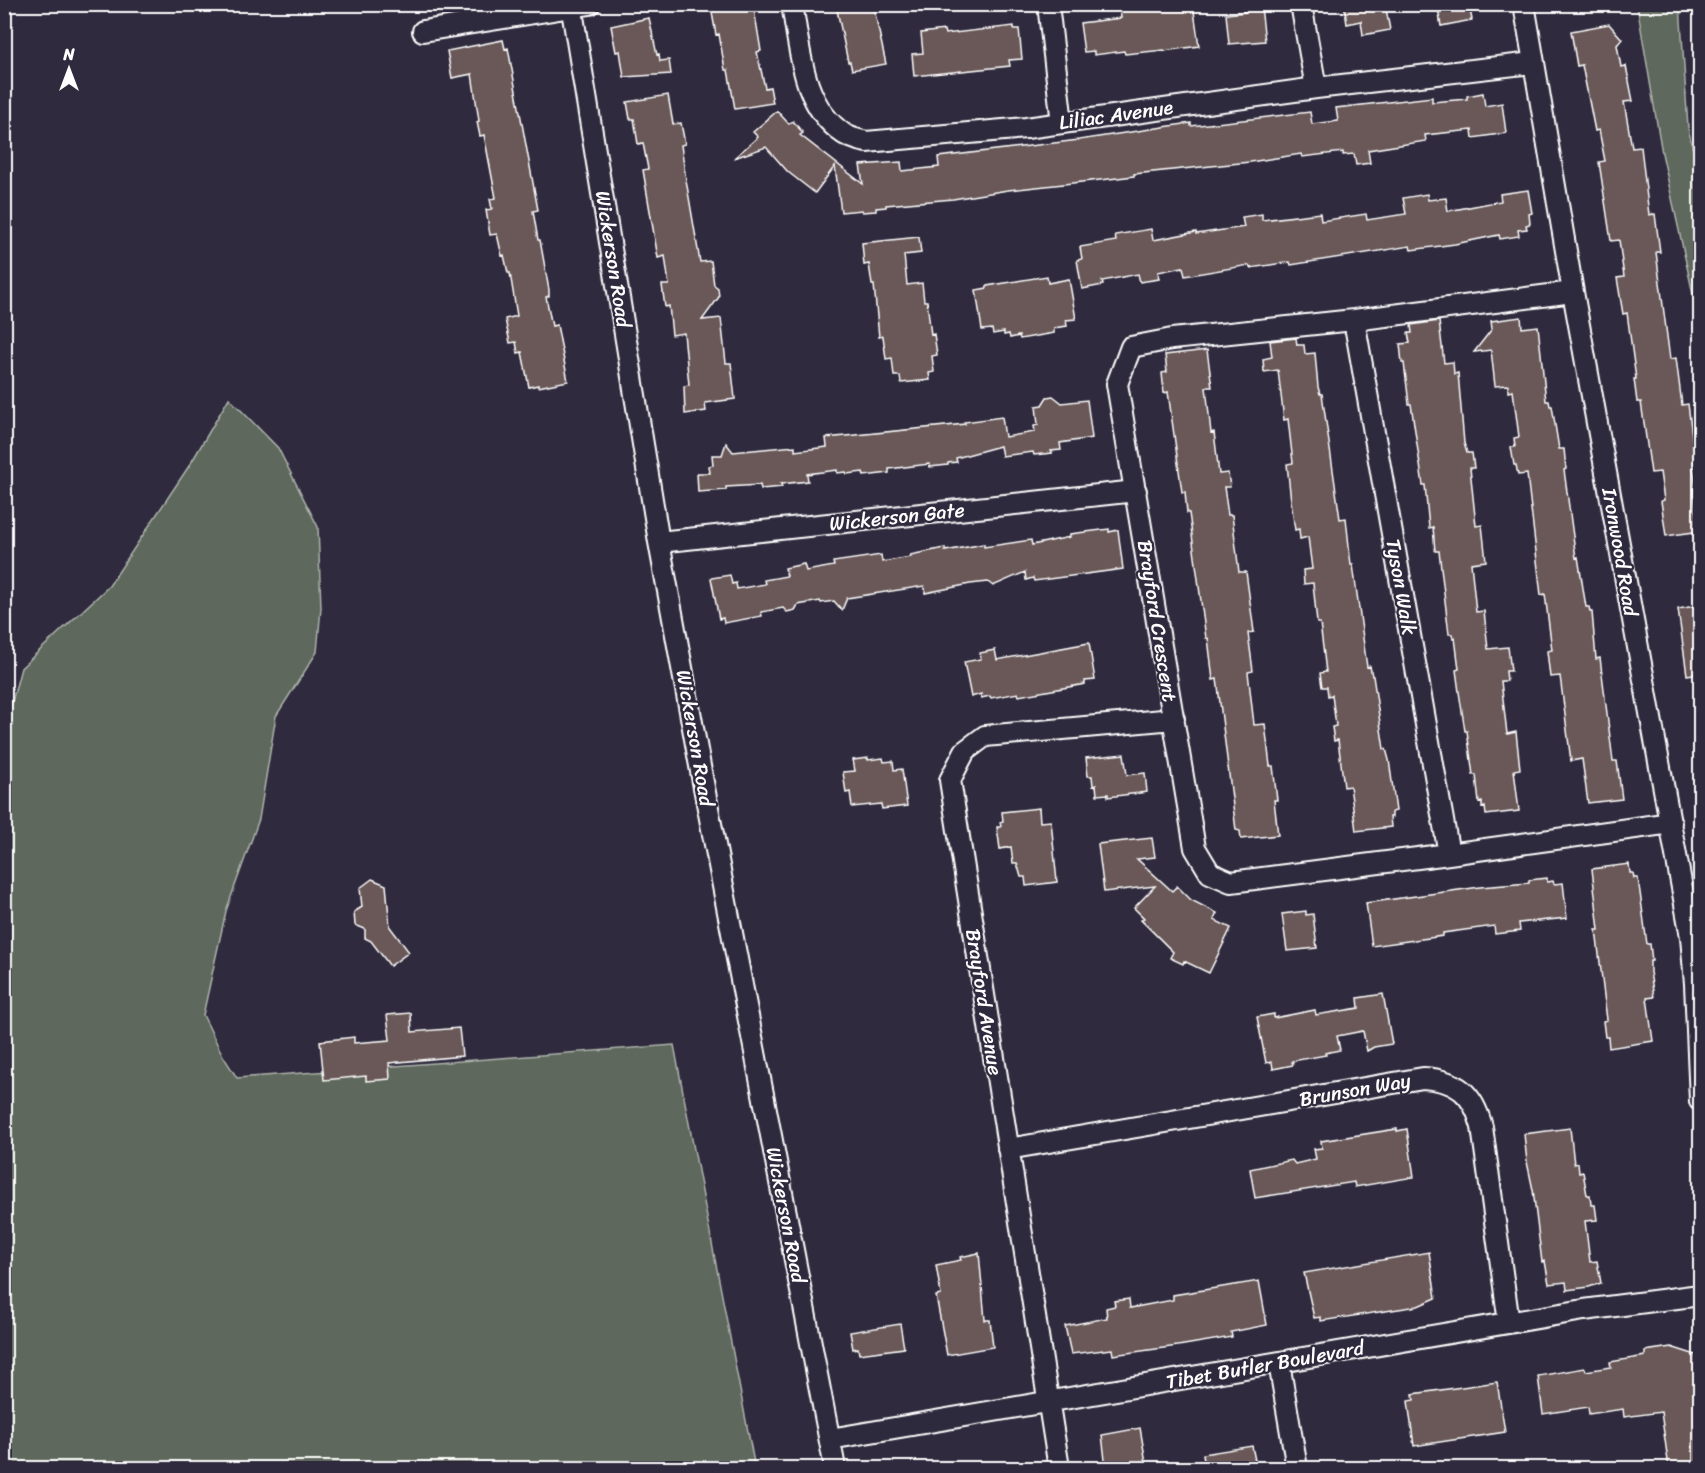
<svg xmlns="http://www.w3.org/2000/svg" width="1705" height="1473" viewBox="0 0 1705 1473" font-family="Sriracha,sans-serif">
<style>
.green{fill:#5e685c;stroke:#aeb4ae;stroke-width:1.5}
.building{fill:#6a5958;stroke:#fff;stroke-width:1.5}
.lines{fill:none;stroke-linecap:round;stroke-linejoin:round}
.minor-casing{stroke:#fff;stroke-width:24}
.minor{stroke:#2f2a3d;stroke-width:20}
.labels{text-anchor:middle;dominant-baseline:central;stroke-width:4.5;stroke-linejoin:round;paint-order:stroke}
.street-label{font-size:20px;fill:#fff;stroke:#2f2a3d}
</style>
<rect width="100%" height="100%" fill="#2f2a3d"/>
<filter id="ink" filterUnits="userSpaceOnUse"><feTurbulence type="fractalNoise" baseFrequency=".0167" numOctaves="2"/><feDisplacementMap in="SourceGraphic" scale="12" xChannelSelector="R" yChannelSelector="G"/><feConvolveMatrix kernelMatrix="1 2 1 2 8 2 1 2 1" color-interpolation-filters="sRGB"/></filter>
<g filter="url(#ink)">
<path class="green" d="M1637,5H1680L1688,128L1700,181V326L1662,153Z
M229,398L278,448L318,527L321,608L317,652L276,716L259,819L226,911L203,1015L223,1056L237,1078L674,1045L755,1468H5V728L21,668L109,586L191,463Z"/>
<path class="building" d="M728,4H744L745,10L754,9L761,51L757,52L765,88L770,87L773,103L735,109L728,70H725L719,34L716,35L711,7Z
M867,4H873L886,64L852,70L850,62H848L837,10Z
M1142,4H1193L1199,46L1164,51V50L1125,54L1124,51L1094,55V51L1084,52L1080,23L1121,18L1120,7Z
M1344,4H1385L1390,30L1363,35L1361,21L1347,24Z
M1437,4H1469L1472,20L1441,26Z
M1261,7L1265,41L1229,44L1226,14L1245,12V9Z
M649,18L657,55L659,54L660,61L669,60L671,74L624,77L620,51L616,52L611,26Z
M1609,24L1622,39L1617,45L1621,67L1626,66L1633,101L1624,102L1632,148L1641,147L1649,215L1655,214L1660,252H1656L1670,359L1676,358L1682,405L1688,404L1696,467H1693L1696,488L1694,489L1697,517H1701V531L1666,536L1661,501L1664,500L1660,472L1651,473L1641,402H1637L1634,379H1636L1627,313L1623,314L1617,278L1624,277L1619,240L1611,241L1599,162L1605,161L1599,130L1595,131L1582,65L1577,66L1571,31Z
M1014,26V29H1019L1022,59L1009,60L1010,66L914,76L912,54L923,53L921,33L944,30L945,34Z
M503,40L505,49L508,48L538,210L533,211L538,240H540L549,290V296L546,297L552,326L557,325L568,381L538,387V385L529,387L522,352L518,353L516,342L510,343L505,319L517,316L510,273H508L504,255L502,256L497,234L490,235L486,210L492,209L490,199L496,198L484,135L480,136L477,122L479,121L472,74L452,78L447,51Z
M1483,93L1485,106L1502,103L1506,133L1473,138L1472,130L1425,135L1426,141L1368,150L1370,163L1356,165L1354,154L1343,155V152L1302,157L1301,154L1250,162L1134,174V176L1109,179L1008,190L953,199L886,205V207L876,208V211L862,212V210L841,212L835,166L815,193L788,172L766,147L734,158L758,137L753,132L777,111L789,124L793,121L803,133L800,135L863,184L860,165L901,162L902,171L939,167L938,157L1079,140L1170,126L1191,123V126L1310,112L1312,124L1338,121L1336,108L1432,97V102L1467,99V96Z
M668,95L673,124L681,123L685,144L681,145L686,180L700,262L711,261L714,285L718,288L719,297L702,320L721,318L726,363H731L735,399L705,403L706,411L685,414L684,386L689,385L684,333L672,335L669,306L665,307L662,285H669L665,256L658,258L643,170L648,169L643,143L638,144L634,119H630L627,102Z
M1528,190L1532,213L1529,214L1530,224L1526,225L1527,229L1518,230L1519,236L1500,239L1499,235L1455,244L1411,250L1410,246L1291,265L1290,262L1250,268L1249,265L1185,276L1183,267L1158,272L1159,279L1140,282L1138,274L1102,281L1103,285L1082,289L1077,260L1082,259L1080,247L1116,241L1115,235L1151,229L1153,240L1196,232V234L1244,227L1242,217L1262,214V220L1320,213L1321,221L1366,214L1367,220L1406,214L1403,198L1427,194L1428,200L1446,198L1448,211L1501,201L1500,194Z
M919,237L921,253L904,255L907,285L922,283L924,301H927L931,335L934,334L937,355L932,356L934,372L929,373L930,380L901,383L900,376H894L892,358L886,359L883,336L879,337L874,285H872L869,264L864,265L862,243Z
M1047,276L1048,283L1069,279L1076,319L1066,320L1067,326L1054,328V333L1020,339L1019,336L1010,338L1009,334L1004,335V332L993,334L992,329L982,330L976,290L987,288V286Z
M1521,317L1522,328L1538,326L1546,401H1549L1550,406H1552L1559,449H1564L1566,469L1564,470L1576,558L1578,557L1586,607H1589L1590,612H1592L1596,659L1600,658L1613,761H1617L1622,799L1588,803L1582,759L1571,761L1560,676L1550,677L1547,651L1552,650L1545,594L1541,595L1527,474L1518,475L1516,465H1514L1511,447H1515L1514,438L1519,437L1513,391L1508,392V385L1495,386L1491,350L1474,352L1492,329L1491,321Z
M1439,321L1444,363L1453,362L1454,374L1458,373L1464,443L1467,453H1472L1474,468H1470L1476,526L1482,525L1486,561L1471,563L1476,612L1484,611L1488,649L1508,647L1511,671H1506L1507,681H1501L1507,734L1516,732L1520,769L1514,770L1519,811L1486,815L1485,807L1482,808V802L1479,803L1476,775H1473L1467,731H1465L1459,692L1456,670L1459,669L1455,638L1453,639L1452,634H1449L1439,551H1435L1433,527L1429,528L1425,485H1423L1411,404H1409L1404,363H1402L1400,344L1410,343L1408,333H1412L1411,325Z
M1296,338L1297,345H1304L1305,354L1315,353L1318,387L1320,394H1322L1340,519L1346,518L1351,565H1353L1367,667L1370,666L1372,676H1373L1384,749H1386L1389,760L1396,811L1392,812V817H1390L1391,827L1356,831L1350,786L1344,787L1338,740L1334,741L1332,727L1336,726L1332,695L1328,696L1327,687H1322L1320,673L1326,672L1320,623H1317L1313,583L1304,584L1303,570L1312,569L1308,537L1300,539L1299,529L1295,530L1291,501L1287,464L1293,463L1288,419L1284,420L1278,370L1264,372L1263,359L1272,357L1270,341Z
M1207,350L1212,387H1206L1211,433L1214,432L1219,474L1228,473L1230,487H1224L1228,515H1232L1239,572H1246L1254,632L1248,633L1253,671L1248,672L1254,725L1265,724L1270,766H1273L1277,800H1274L1278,835L1241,839L1240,831L1236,830L1217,679L1213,680L1208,638H1206L1189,513H1187L1185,492H1182L1168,392L1164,393L1162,373L1167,372L1165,355Z
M1053,396L1062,403L1087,400L1092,438L1060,443L1061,450L1051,451L1052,453L1034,455L1033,452L1002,456L1000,446L956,458L957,462L948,463V465L930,467L929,464L889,469V473L864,476L863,472L847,474L846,472L837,473V470L807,474L808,481L781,484L782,487L761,489L760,485L726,487V490L698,492L697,473H710L709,466L713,465L712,455H722L726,443L733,452L795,446V451L827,447L826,438L965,424L964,422L1002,417L1005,437L1035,432L1034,426L1038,425L1036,406L1042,405L1047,397Z
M1109,529V532L1118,530L1123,569L1034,581L1033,578L1026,580L1025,572L993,586L988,582L970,584L925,593L924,586L847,598L842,610L834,601L821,603L820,601L798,605L795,610L787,612L783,608L761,612L762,616L724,623L723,618L719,619L711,578L730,575L732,584L736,583L737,589L765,584L764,580L787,576L785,568L804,564L806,571L834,566L833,562L881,555L882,562L911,557L910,555L945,548V551L984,544V547L1031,540L1032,545L1070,537V534Z
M1701,605V673L1687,675L1678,609Z
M1089,643L1095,680L1085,681V684L1019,696L1018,693L991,698L990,696L981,698V694L971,697L964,662L981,659L980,653L995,650L997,660Z
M1124,754L1127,775L1145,773L1147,792L1108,797V794L1097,795L1096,785L1093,786L1092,776H1088L1086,758Z
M868,758V760L883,758L884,762L893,761L894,770L902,769L907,806L882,809L881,804L852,807L850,792L846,793L843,772L855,771L853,760Z
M1039,808L1040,822L1051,821L1057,882L1026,886L1025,877H1021L1017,863H1013L1011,847L1000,849L997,827H1001L1000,822L1003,821L1002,812Z
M1152,838L1155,857L1137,859L1172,891L1177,886L1191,900L1217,913L1214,920L1231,928L1209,973L1184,961L1183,964L1170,958L1173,952L1141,920L1144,918L1134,908L1155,886L1104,892L1098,844Z
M1629,864L1630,873H1633L1634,878H1638L1647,944H1650L1652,961H1650V972L1654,997L1647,998L1653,1041L1609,1048L1608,1037H1605L1603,1021L1607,1020L1596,930H1599L1592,869Z
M1547,878V882L1553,881L1554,884L1563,883L1567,918L1519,923L1520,931L1495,934L1494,926L1443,933V936L1372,946L1366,903L1480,887L1529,883V880Z
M372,879L386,885L390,927L409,952L390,966L371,941L365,938V929L355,925L354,912L362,907L360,888Z
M1306,911V915L1313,914L1317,948L1287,951L1282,914Z
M1383,994L1392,1044L1374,1047L1367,1051L1363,1031L1337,1036L1340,1050L1325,1053L1326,1055L1292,1061L1293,1065L1273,1069L1272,1062L1266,1063L1257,1017L1274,1014V1018L1315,1010L1316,1015L1359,1008L1358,998Z
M411,1013L412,1032L459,1028L462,1056L389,1063L390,1079L366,1081V1076L324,1080L320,1041L354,1037V1043L390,1040L387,1015Z
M1570,1128L1574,1164L1578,1163L1579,1173L1583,1172L1587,1195H1590L1591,1205H1595L1597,1220L1585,1221L1590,1262L1597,1261L1601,1283L1589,1287L1567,1290L1566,1282L1549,1284L1545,1261L1542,1262L1533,1190L1527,1162L1524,1134Z
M1397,1129V1131L1407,1129L1414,1177L1355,1187L1354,1182L1255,1198L1250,1169L1292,1160L1295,1164L1316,1159L1314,1149L1322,1148L1321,1141Z
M1429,1252L1436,1298L1418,1306L1321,1321V1317L1314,1318L1304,1273Z
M979,1253L985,1320H990L993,1347L947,1355L936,1296L941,1295L936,1265L961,1260L960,1257Z
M1259,1281L1267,1325L1231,1332L1232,1337L1178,1346L1113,1355L1112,1349L1071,1354L1065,1326L1107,1318L1106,1308L1115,1306L1114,1301L1129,1299L1130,1308L1173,1300V1295Z
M900,1324L904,1348L859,1354L858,1348L853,1349L850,1332Z
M1671,1347L1696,1355L1698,1368H1699L1701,1468H1669L1661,1412L1624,1417L1623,1409L1589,1414L1588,1407L1543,1414L1538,1376L1585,1368L1586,1371L1611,1367L1610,1362L1645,1356V1351Z
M1497,1382L1505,1432L1414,1446L1408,1401L1414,1400L1413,1394Z
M1140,1428L1147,1468H1106L1102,1435Z
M1252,1446L1256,1465L1249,1466V1468H1205L1203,1454Z"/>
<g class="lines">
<defs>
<path id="minor" d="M571,4L659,542L702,777L835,1468
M792,4C800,50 802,106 844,134C850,138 859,140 866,142L1026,128L1316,88L1533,63
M1048,4L1062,123
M1301,4L1316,88
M1524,4L1573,292L1691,937L1695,984L1700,1101
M423,31L590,4
M1573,292L1354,320L1172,339L1131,347L1117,384L1195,848L1210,873L1231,882L1449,854L1671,823
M1354,320L1449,854
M659,542L1136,491
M1008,1149L1423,1078C1457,1080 1473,1093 1482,1127L1509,1323
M1279,1363L1297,1468
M830,1439L1584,1310L1700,1295
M1059,1468L950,780L965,751L985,736L1174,719"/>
</defs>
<use href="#minor" class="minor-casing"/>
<use href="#minor" class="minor"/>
</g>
</g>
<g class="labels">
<g class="street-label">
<text transform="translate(1116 115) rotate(-8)">Liliac Avenue</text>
<text transform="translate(613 259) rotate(81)">Wickerson Road</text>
<text transform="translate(897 517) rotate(-6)">Wickerson Gate</text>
<text transform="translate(1620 552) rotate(80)">Ironwood Road</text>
<text transform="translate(1401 587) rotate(80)">Tyson Walk</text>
<text transform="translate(1157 621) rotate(81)">Brayford Crescent</text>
<text transform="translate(695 738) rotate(80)">Wickerson Road</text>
<text transform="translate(984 1002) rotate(81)">Brayford Avenue</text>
<text transform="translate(1355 1090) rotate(-10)">Brunson Way</text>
<text transform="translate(786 1215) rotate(79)">Wickerson Road</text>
<text transform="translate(1265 1365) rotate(-10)">Tibet Butler Boulevard</text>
</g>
</g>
<rect width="1705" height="1473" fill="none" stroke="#2f2a3d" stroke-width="24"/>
<rect x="12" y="12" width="1681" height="1449" fill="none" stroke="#fff" stroke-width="2" filter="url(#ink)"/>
<g transform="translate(69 69)" stroke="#2f2a3d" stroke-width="4.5" paint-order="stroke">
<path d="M0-4.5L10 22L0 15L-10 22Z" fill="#ffffff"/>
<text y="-9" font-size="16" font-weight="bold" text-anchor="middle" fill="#ffffff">N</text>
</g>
</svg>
